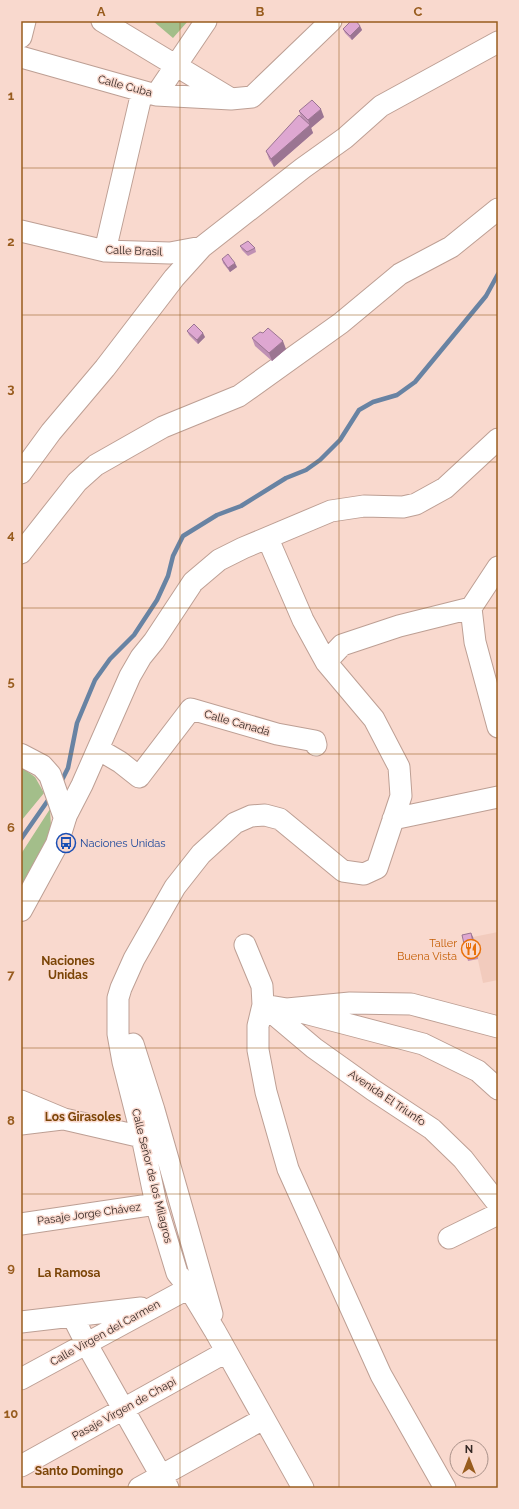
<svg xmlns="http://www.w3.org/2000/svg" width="519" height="1509" viewBox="0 0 519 1509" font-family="Raleway,sans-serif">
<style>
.built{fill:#f2cbbd}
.green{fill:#a3be8a}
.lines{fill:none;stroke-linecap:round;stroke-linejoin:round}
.stream{stroke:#6883a3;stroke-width:4.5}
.minor-casing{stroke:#bd9f94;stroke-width:23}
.major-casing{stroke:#bd9f94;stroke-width:24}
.minor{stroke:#fff;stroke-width:21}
.major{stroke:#fff;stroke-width:22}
.wall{fill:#bf90b4}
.shaded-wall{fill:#9b7592}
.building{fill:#dea7d1;stroke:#9b7592}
.grid{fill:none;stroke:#985c1e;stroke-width:1;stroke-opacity:0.55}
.labels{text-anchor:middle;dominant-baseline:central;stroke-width:3;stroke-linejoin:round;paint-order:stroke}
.street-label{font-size:11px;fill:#342824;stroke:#f9d9ce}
.transit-label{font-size:11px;fill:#164399;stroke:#f9d9ce;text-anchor:start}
.food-label{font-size:11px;fill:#c56008;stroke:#f9d9ce;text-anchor:end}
.neighbourhood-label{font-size:12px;font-weight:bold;fill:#7b4507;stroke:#f9d9ce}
.neatline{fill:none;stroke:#985c1e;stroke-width:1.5}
.grid-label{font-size:13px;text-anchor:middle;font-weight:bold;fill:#985c1e}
</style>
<rect width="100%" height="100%" fill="#f9d9ce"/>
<path class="built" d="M498,932V980L483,983L473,937Z"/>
<path class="green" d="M153,21H188L173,38Z
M21,767L35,777L44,793L21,821Z
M50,809L51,827L48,838L21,888V854Z"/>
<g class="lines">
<path class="stream" d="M60,784L68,768L77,723L95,680L110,659L134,635L157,600L168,576L173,556L183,536L217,515L241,506L286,478L306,470L320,460L340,440L359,410L373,402L397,395L415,382L486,296L498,274
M21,839L51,796"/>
<defs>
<path id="minor" d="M102,21L228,97
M21,37L25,21
M21,57L156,95L231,99L252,97L331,21
M156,95L206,21
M21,231L105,251L170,253L202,247
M105,251L142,92
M21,473L51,432L105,368L174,278L202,247L303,168L345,138L381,106L498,42
M268,539L303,620L326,662L374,719L399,767L401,796L377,868L364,874L343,871L280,819L265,815L251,816L235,823L201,854L175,887L134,959L121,988L118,998V1034L123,1062L142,1137L156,1204L177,1273L189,1288L215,1331L303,1488
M21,553L77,482L96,465L163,427L239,396L341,323L400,274L451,247L498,209
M498,567L471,608L475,642L498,727
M326,662L342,645L399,626L471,608
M98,749L120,762L139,777L191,709L277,734L315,741L316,745
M65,818L82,785L130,676L141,657L154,641L193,582L219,560L243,548L331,511L364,506L403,507L416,504L445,488L498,439
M393,819L498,797
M245,945L262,986L263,1005L314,1048L373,1090L432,1129L463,1159L498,1204
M301,1012L423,1044L478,1071L498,1089
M133,1044L154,1110L212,1314
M21,1101L64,1119L142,1137
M21,1124L62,1119
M21,1224L156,1204
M449,1238L498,1214
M73,1317L86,1343L168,1488
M21,1322L141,1308
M21,1379L189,1288
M21,1466L226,1352
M139,1488L263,1419
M445,1488L381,1375L288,1169L266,1092L258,1050V1026L263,1005L287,1009L350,1003L411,1004L498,1027"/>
<path id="major" d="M21,755L42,766L50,775L65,818L57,844L21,910"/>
</defs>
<use href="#minor" class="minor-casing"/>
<use href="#major" class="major-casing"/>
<use href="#minor" class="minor"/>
<use href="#major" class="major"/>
</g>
<path class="wall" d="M360,26L362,30L352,40L345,33L343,29Z
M299,111L324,117L311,128L313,133L274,167L269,159L266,151L301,117Z
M240,246L255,248L256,252L248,256L242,250Z
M222,259L237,267L230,272L223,263Z
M187,331L205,337L198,344L189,335Z
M252,338L286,349L272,361L255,346Z
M473,937L478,959L468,961L467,957Z"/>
<path class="shaded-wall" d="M360,26L362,30L352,40L350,36Z
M321,109L324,117L311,128L308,120Z
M310,125L313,133L274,167L271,159Z
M235,263L237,267L230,272L228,268Z
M203,333L205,337L198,344L197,340Z
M283,341L286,349L272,361L269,353Z
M471,933L473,937L478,959L476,955Z"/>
<path class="building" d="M351,21H356L360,26L350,36L343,29Z
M312,100L321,109L308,120L299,111Z
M299,115L310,125L271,159L266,151Z
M248,241L255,248L247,252L240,246Z
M228,254L235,263L228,268L222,259Z
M194,324L203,333L197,340L187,331Z
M268,328L283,341L269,353L252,338L260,332L263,333Z
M471,933L476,955L467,957L462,935Z"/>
<path class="grid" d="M180,21V1488M339,21V1488M21,168H498M21,315H498M21,462H498M21,608H498M21,754H498M21,901H498M21,1048H498M21,1194H498M21,1340H498"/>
<defs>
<symbol id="bus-ring" viewBox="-11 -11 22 22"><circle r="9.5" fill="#f9d9ce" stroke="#1a4fb4" stroke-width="1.5"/><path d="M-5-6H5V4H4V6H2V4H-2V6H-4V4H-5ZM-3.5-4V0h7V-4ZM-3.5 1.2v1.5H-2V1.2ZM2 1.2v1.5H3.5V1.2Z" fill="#1a4fb4"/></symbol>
<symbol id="restaurant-ring" viewBox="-11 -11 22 22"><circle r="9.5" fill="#f9d9ce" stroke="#e8710a" stroke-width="1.5"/><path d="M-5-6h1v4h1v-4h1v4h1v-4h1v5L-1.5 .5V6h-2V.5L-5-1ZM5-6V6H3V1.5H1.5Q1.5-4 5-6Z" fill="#e8710a"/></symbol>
</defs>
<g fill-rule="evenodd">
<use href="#bus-ring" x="55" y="832" width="22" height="22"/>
<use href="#restaurant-ring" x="460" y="938" width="22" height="22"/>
</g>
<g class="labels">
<g class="street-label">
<text transform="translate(125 86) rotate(15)">Calle Cuba</text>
<text transform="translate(134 251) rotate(2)">Calle Brasil</text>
<text transform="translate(237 723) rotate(16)">Calle Canadá</text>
<text transform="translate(387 1098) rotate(34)">Avenida El Triunfo</text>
<text transform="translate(152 1176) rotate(76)">Calle Señor de los Milagros</text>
<text transform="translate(89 1214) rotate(-8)">Pasaje Jorge Chávez</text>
<text transform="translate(105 1333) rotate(-29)">Calle Virgen del Carmen</text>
<text transform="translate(124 1409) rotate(-29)">Pasaje Virgen de Chapi</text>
</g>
<g class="transit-label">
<text x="80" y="843">Naciones Unidas</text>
</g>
<g class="food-label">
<text x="457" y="943">Taller<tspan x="457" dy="13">Buena Vista</tspan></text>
</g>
<g class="neighbourhood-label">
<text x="68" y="961">Naciones<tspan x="68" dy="14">Unidas</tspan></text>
<text x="83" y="1117">Los Girasoles</text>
<text x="69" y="1273">La Ramosa</text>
<text x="79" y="1471">Santo Domingo</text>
</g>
</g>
<rect width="519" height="1509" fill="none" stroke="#f9d9ce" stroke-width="44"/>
<g transform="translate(469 1459)"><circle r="19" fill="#f9d9ce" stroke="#aa928a"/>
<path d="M0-3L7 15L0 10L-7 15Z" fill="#985c1e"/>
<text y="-6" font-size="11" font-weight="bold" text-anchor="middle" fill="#342824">N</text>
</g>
<rect x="22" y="22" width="475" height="1465" class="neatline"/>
<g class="grid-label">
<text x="101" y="16">A</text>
<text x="260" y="16">B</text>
<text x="418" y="16">C</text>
<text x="11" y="100">1</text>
<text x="11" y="246">2</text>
<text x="11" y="393">3</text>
<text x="11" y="539">4</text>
<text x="11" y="686">5</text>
<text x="11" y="832">6</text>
<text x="11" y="979">7</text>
<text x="11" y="1125">8</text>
<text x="11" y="1272">9</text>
<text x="11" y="1418">10</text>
</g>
</svg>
